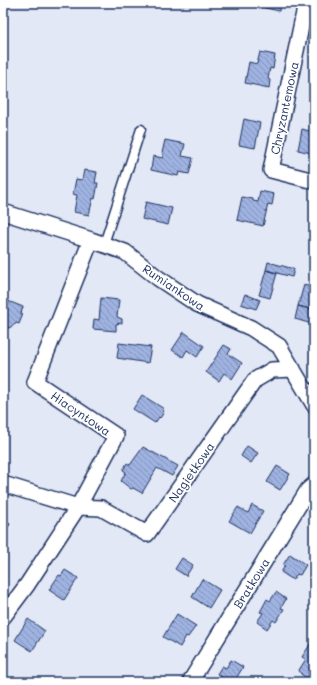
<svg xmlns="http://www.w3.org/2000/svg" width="317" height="685" viewBox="0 0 317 685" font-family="Mali,sans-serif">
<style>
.building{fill:url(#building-back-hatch);stroke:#1b2f5e}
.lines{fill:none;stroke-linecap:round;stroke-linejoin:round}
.lane-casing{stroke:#1b2f5e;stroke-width:11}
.street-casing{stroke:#1b2f5e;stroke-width:18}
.lane{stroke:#fff;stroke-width:8}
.street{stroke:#fff;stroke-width:15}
.labels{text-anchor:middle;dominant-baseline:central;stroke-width:3.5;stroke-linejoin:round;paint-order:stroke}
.street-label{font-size:12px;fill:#1b2f5e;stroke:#fff}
</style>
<defs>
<pattern id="building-back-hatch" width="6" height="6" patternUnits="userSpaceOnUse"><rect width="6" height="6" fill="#9fb3e1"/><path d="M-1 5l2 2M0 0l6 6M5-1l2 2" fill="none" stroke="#8192ba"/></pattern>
</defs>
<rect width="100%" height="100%" fill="#e2e8f6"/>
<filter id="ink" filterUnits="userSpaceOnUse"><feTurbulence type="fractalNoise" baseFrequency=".025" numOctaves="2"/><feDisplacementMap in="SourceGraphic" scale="8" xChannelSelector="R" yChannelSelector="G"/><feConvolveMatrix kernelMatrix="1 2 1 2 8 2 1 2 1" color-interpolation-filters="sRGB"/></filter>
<g filter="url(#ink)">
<path class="building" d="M262,3H281L279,11L261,7Z
M260,52L275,55L273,69L270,68L268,79L270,80L269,88L245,83L249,62L257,64Z
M244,119L260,123L255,148L239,145Z
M311,121L314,122V142L311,153L298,150L302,129L309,131Z
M165,140L185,144L182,156L193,158L189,174L179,172L178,176L151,170L153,156L163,158V153H162Z
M84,170L97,172L95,183H98L95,199L93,198L89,215L74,212L77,195L73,194L76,179L82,180Z
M260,191L274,194L272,205L268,204L263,226L237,220L242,197L253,199V201L258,202Z
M146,202L172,208L168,225L142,219Z
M268,262L294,269L292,277L266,270Z
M266,270L277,273L270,298L259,295Z
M304,285L314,288V310L298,306Z
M245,294L260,300L256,309L241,304Z
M101,298L119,300L117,317L122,319V323L116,324V331L93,329L94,319L99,320Z
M3,299L23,307L21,313L23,314L19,324L17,323L9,328L3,326Z
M298,306L314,310L312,324L295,319Z
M184,332L204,346L197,357L187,350L183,357L172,350Z
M119,343L151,347L148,363L117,358Z
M224,345L231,349L228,354L242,363L232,379L224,373L219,381L206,372Z
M142,395L164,409L162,411L164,412L160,418L159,417L155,423L133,409Z
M247,446L258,453L251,463L241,456Z
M143,447L178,466L172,476L157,468L142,493L133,488L131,489L121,481L126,472L123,470L127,463L130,465Z
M277,466L290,474L280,490L267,482Z
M252,505L263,511L250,533L229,521L238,507L248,513Z
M3,519L10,524L3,535Z
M290,554L306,565L300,575L297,574L293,580L281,572L285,566L283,565Z
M182,558L193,565L186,576L175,569Z
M65,570L78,578L64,600L49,590L59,575L61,576Z
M202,579L220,590L209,608L192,597Z
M276,592L286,599L281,608L284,609L276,622L273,620L267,629L257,622L263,613L260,612L267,599L270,601Z
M177,614L196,626L188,637L186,636L180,647L163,637Z
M28,619L45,631L32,651L15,640Z
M311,643L314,645V678L311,676L310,677H305L301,674L299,670L306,659L302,657Z
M231,660L243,667L234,682H230L217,674L222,666L226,668Z"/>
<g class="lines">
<defs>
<path id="lane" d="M104,244L141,129"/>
<path id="street" d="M306,3L271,170L314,181
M3,212L91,240L125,252L158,278L197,304L251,328L279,346L314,405
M3,484L78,507L101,508L147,534L255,380L272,370L293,369
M3,617L27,585L78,507L116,436L35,382L91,240
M190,682L308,490L314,485"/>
</defs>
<use href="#lane" class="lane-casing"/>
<use href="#street" class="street-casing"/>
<use href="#lane" class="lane"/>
<use href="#street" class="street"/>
</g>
</g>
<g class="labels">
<g class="street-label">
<text transform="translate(284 108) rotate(-78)">Chryzantemowa</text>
<text transform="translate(174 287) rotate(34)">Rumiankowa</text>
<text transform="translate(81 413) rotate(34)">Hiacyntowa</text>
<text transform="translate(191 472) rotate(-55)">Nagietkowa</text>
<text transform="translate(251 583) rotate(-58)">Bratkowa</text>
</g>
</g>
<rect width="317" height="685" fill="none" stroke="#fff" stroke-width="16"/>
<rect x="8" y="8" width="301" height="669" fill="none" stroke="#1b2f5e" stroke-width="1.5" filter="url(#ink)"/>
</svg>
